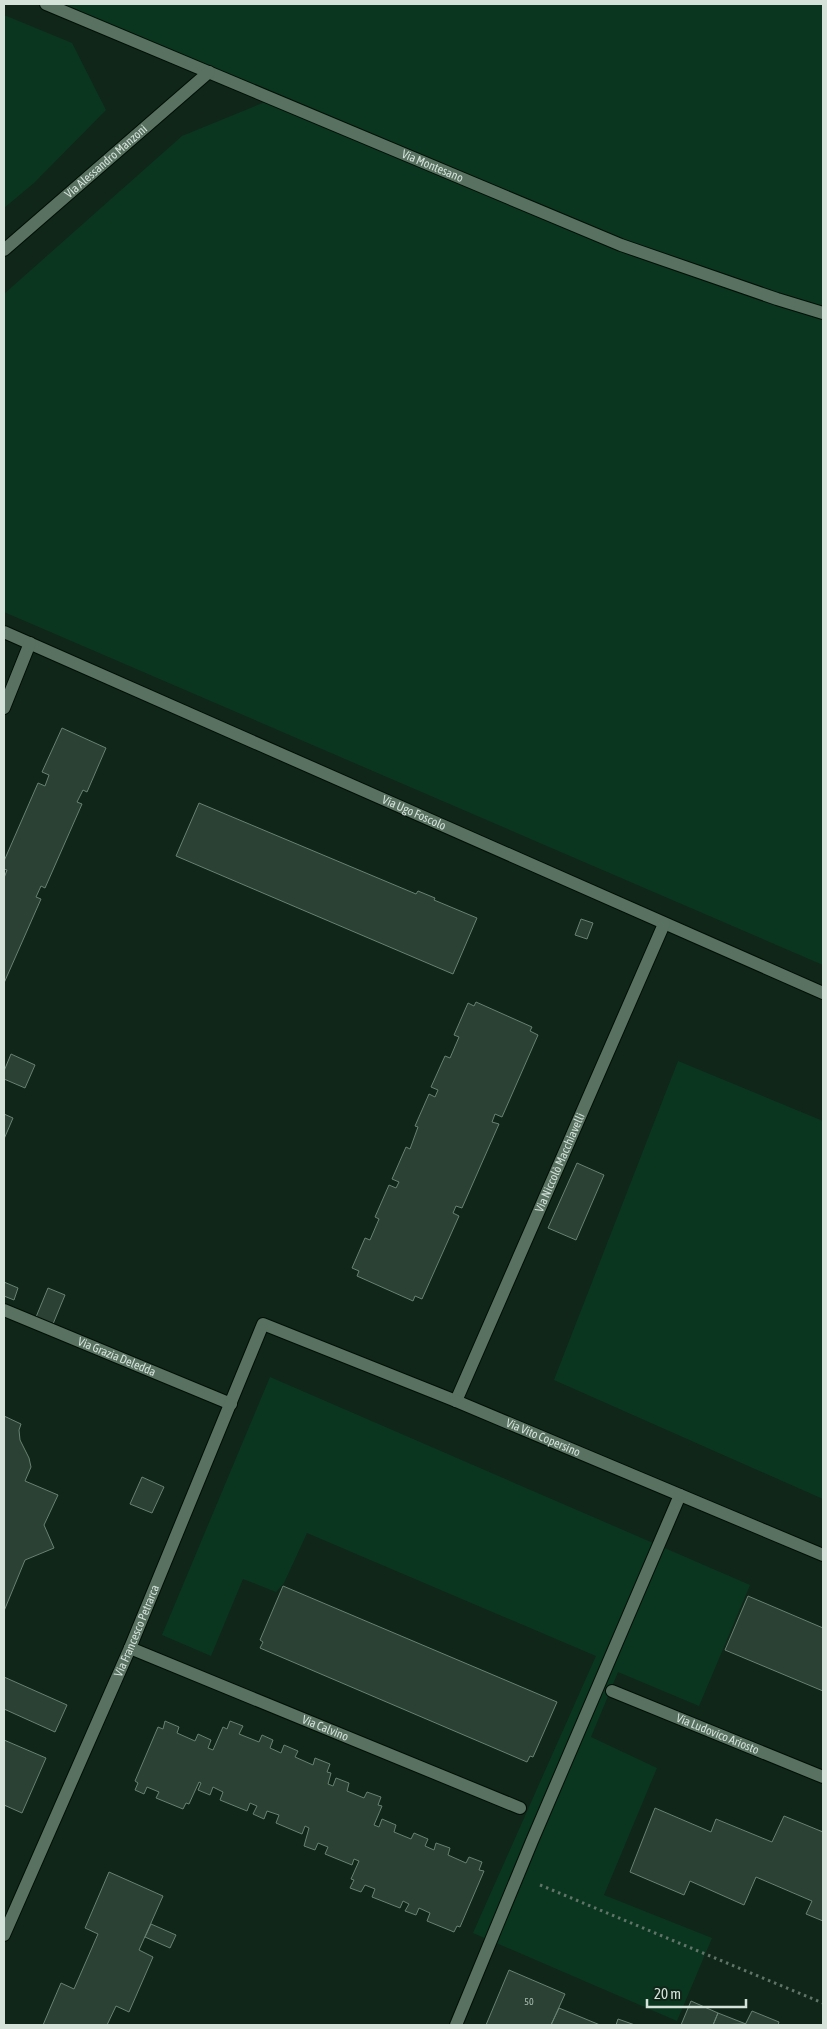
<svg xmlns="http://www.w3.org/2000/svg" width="827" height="2029" viewBox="0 0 827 2029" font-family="'Asap Condensed',sans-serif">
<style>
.green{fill:#0a3620}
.building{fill:#2a4133;stroke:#688171}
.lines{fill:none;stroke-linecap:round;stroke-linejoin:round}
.pedestrian-casing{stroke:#000f05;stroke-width:14}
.minor-casing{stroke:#000f05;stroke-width:14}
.path{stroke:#617468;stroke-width:3;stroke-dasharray:2.5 4;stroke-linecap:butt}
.pedestrian{stroke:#587161;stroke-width:12}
.minor{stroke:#587161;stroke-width:12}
.labels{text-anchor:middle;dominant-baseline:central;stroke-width:4;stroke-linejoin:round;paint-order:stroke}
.number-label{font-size:10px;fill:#aabab0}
.street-label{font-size:12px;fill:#d4e2d9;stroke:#102619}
</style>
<rect width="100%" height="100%" fill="#102619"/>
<path class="green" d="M46,4H823V965L4,612V294L182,136L265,102Z
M4,15L72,43L106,110L34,183L4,208Z
M678,1061L823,1121V1499L554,1380Z
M270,1377L750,1585L699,1706L618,1672L591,1737L657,1768L604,1895L712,1938L677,2021L473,1933L596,1656L307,1533L284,1583L276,1592L243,1579L211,1656L162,1635Z"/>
<path class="building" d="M62,728L106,748L87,792L83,790L77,802L82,804L45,888L41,886L36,897L41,899L4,983V878L7,870L4,869V861L38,783L45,786L49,775L42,772Z
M199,803L416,894L418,891L435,898L434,900L477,918L453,974L176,856Z
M581,919L593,923L587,939L575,935Z
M476,1002L532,1027L530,1031L538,1035L502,1117L495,1114L492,1122L499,1124L462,1208L456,1206L453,1213L459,1216L422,1299L415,1296L413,1301L357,1276L359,1271L352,1268L365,1238L370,1240L379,1219L375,1217L389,1185L396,1188L399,1182L392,1179L406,1147L410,1149L418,1127L415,1126L429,1094L435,1097L438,1090L431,1087L445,1056L450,1058L459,1037L454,1035L468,1003L474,1006Z
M11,1054L35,1065L25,1088L4,1079V1071Z
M4,1114L13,1118L4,1139Z
M577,1163L604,1175L576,1240L548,1228Z
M4,1282L18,1288L14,1300L4,1296Z
M48,1288L65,1295L53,1324L36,1317Z
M4,1416L21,1424L19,1430L20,1440L29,1458L31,1467L25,1481L58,1495L44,1525L54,1548L25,1560L4,1611Z
M142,1477L164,1487L152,1513L130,1504Z
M283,1586L557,1702L533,1757L530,1756L527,1762L260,1648L263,1642L260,1640Z
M748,1596L823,1628V1691L725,1650Z
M4,1677L67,1705L55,1732L4,1709Z
M165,1721L179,1727L177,1733L195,1741L198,1734L211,1740L208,1748L213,1750L223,1727L227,1729L230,1721L243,1726L239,1734L259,1742L262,1735L273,1740L270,1748L281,1753L284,1745L298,1751L295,1757L313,1765L315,1758L330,1764L327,1772L331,1773L328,1784L333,1786L336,1778L349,1783L347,1791L364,1798L367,1792L381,1797L378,1805L382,1806L374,1825L379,1827L382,1819L396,1825L394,1832L411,1839L414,1833L428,1839L425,1846L434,1850L436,1843L450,1848L448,1855L466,1863L469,1857L482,1862L479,1870L484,1871L460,1927L457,1926L454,1932L427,1921L430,1913L419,1908L416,1915L405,1911L409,1904L403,1901L400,1908L372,1897L375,1889L365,1885L361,1892L350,1888L354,1880L351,1879L359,1861L354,1859L352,1865L325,1854L328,1847L318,1843L315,1850L304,1846L309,1828L305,1826L302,1834L276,1823L279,1815L267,1811L264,1819L253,1814L257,1806L250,1803L247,1811L220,1800L223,1792L213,1787L210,1795L198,1790L201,1783L199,1782L189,1804L186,1803L183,1809L156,1798L159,1792L147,1787L144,1794L135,1790L138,1783L135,1781L158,1727L163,1729Z
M4,1740L46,1758L22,1813L4,1805Z
M655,1808L711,1832L716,1819L772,1842L784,1816L823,1832V1921L806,1914L812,1901L756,1877L744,1905L690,1881L684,1895L630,1872Z
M109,1872L163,1896L139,1950L153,1957L129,2012L116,2006L107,2025H43L61,1983L74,1989L98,1934L85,1928Z
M151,1924L176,1935L170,1948L145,1937Z
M509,1970L565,1994L551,2025H486Z
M691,2001L718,2013L713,2025H681Z
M559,2008L600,2025H551Z
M752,2011L779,2022L778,2025H745Z
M718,2013L746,2024L713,2025Z
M618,2019L635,2025H616Z"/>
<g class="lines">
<defs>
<path id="pedestrian" d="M456,2025L532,1841L680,1495"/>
<g id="minor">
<path id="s1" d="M46,4L621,245L777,299L823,313"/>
<path id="s2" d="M4,250L209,72"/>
<path id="s3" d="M4,632L823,993"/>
<path d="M4,708L30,643"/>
<path id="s4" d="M4,1310L231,1404"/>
<path id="s5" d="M456,1401L664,924"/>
<path id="s6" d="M130,1648L520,1808"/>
<path id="s7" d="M612,1691L823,1777"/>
<path id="s8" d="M4,1935L130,1648L263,1324L456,1401L823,1555"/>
</g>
</defs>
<use href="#pedestrian" class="pedestrian-casing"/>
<use href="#minor" class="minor-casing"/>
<path class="path" d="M540,1885L823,2003"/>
<use href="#pedestrian" class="pedestrian"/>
<use href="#minor" class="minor"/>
</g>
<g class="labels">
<g class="number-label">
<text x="529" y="2001">50</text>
</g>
<g class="street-label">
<text stroke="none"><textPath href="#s2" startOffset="135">Via Alessandro Manzoni</textPath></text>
<text stroke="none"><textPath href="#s1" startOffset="419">Via Montesano</textPath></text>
<text stroke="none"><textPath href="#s3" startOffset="448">Via Ugo Foscolo</textPath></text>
<text stroke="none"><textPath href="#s5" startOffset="260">Via Niccolò Macchiavelli</textPath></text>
<text stroke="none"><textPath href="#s4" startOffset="122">Via Grazia Deledda</textPath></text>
<text stroke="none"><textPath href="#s8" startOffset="966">Via Vito Copersino</textPath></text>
<text stroke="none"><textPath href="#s8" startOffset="332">Via Francesco Petrarca</textPath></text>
<text stroke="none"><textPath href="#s6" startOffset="211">Via Calvino</textPath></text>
<text stroke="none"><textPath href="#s7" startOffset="114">Via Ludovico Ariosto</textPath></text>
</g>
</g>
<rect width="827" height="2029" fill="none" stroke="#d4e2d9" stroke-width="10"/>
<path d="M647 1999v8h99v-8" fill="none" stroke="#d4e2d9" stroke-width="2.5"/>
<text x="654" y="1999" font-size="15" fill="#d4e2d9" stroke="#102619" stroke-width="4" paint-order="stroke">20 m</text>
</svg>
